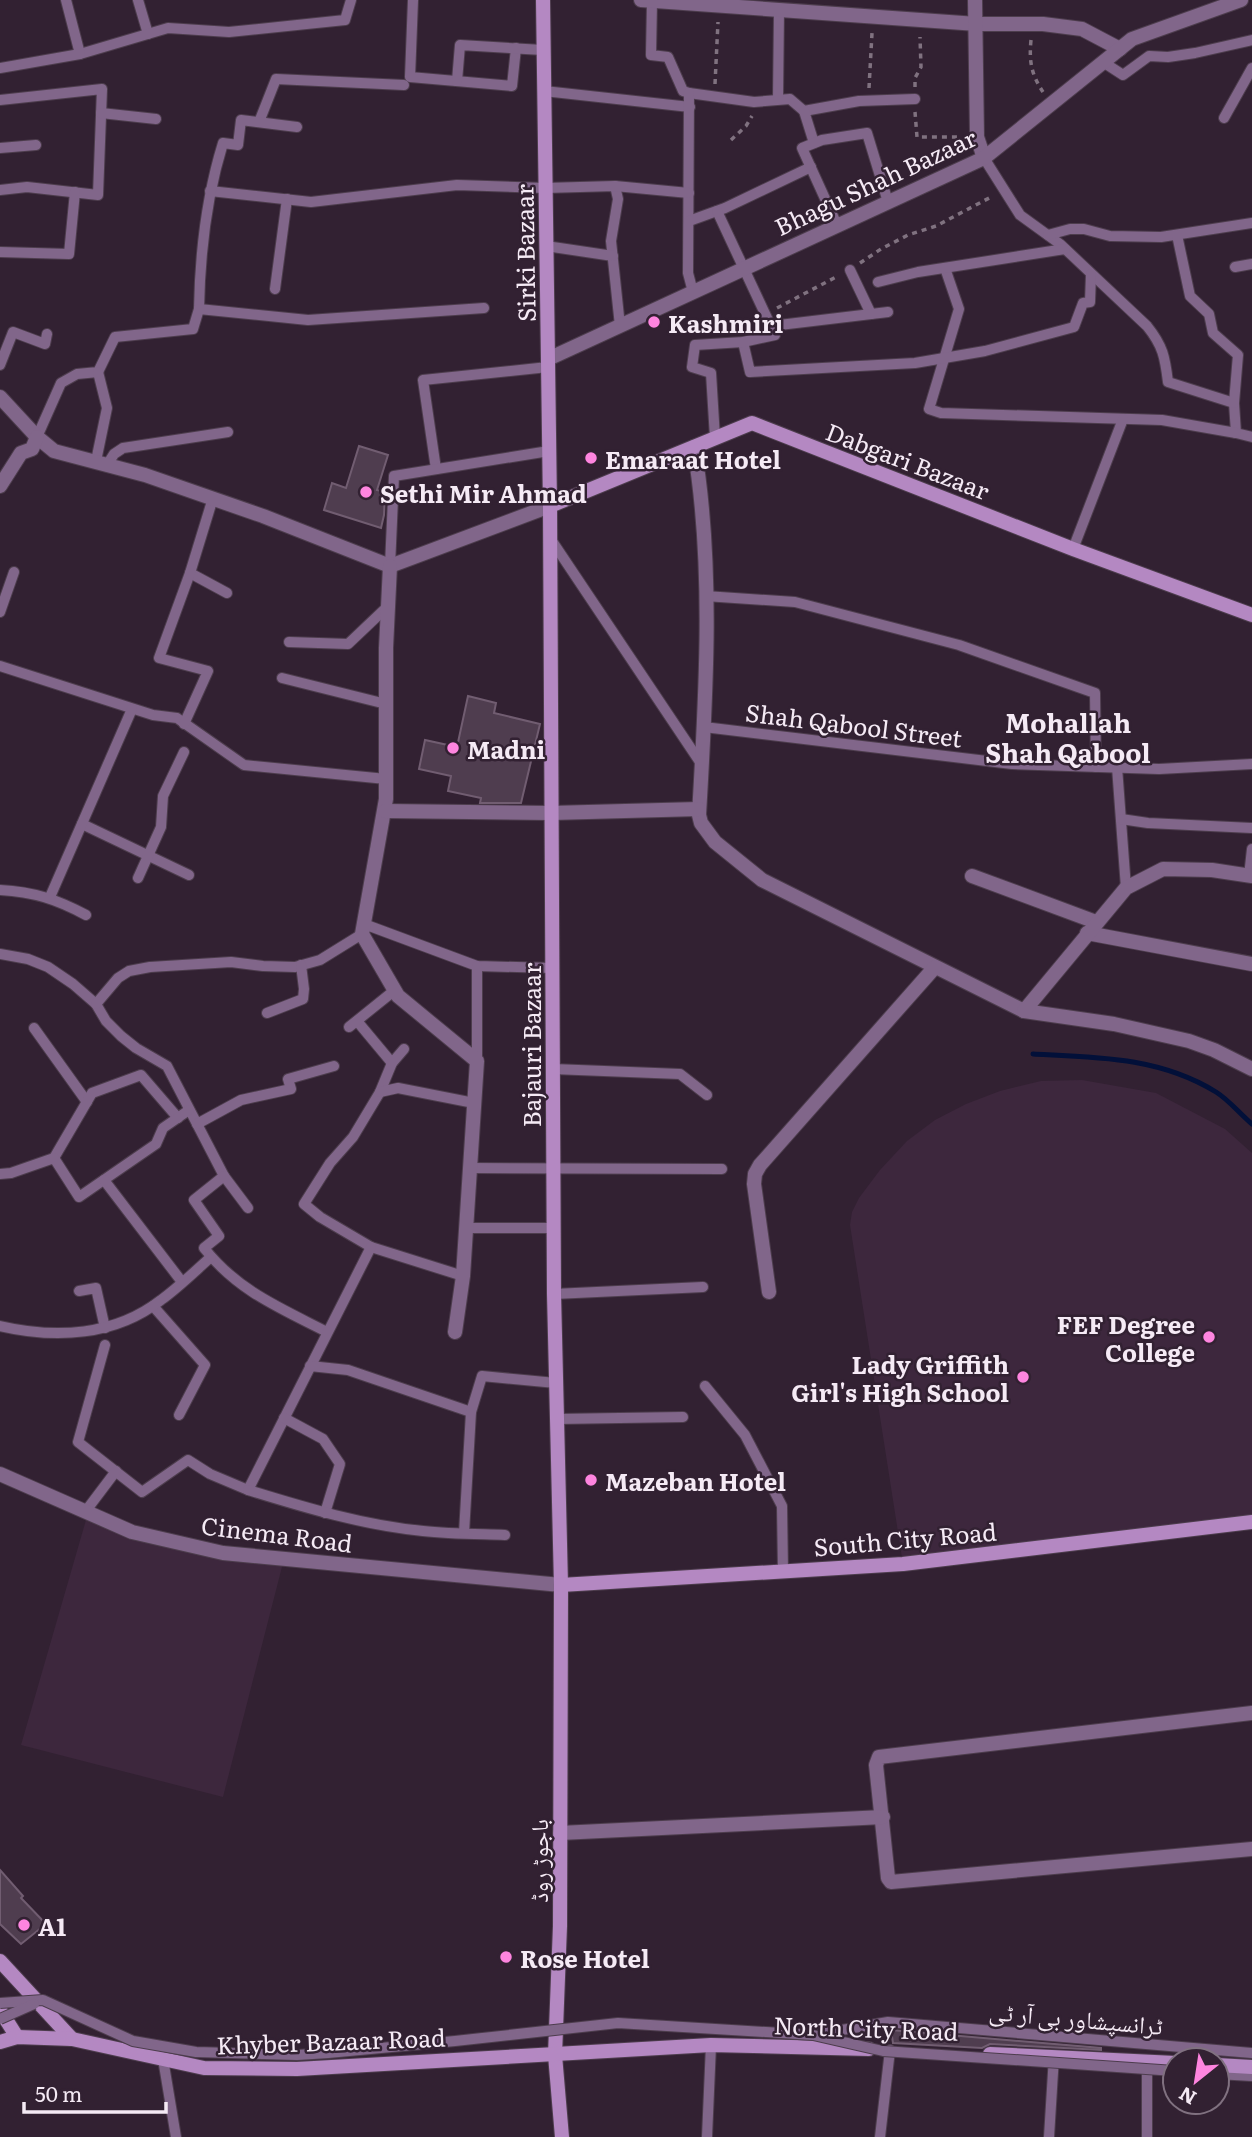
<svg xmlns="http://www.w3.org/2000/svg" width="1252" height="2137" viewBox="0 0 1252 2137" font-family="Literata,'Noto Naskh Arabic',serif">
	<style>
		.built { fill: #3d273d }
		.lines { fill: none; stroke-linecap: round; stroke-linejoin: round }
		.stream { stroke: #021039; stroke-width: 5 }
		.building { fill: #4f3d4f; stroke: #715d71; stroke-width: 2 }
		.lane-casing { stroke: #4d3d4d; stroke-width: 12 }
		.street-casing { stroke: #4d3d4d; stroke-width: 16 }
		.secondary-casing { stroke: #4d3d4d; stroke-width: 16 }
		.path { stroke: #807280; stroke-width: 3.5; stroke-dasharray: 5 5; stroke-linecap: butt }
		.lane { stroke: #81668a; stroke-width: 10 }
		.street { stroke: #81668a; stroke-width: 14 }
		.secondary { stroke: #b488c2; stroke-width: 14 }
		.lane-bridge-casing { stroke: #4d3d4d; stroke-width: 12; stroke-linecap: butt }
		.lane-bridge { stroke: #81668a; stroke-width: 10 }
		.poi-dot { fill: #fe85df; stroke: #322132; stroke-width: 2.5 }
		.labels { text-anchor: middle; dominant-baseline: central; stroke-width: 5; stroke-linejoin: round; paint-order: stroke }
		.street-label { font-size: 24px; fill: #f5eaf5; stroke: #322132 }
		.poi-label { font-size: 24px; font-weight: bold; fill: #f5eaf5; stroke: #322132; text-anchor: start }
		.neighbourhood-label { font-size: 26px; font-weight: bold; fill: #f5eaf5; stroke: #322132 }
	</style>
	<rect width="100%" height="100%" fill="#322132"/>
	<g class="built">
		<polygon points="1082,1080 1156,1093 1225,1129 1252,1153 1252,1522 903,1564 850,1225 852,1212 859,1198 880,1170 907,1141 935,1120 966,1104 1000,1091 1041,1081"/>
		<polygon points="88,1513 132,1532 284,1559 223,1797 21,1745"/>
	</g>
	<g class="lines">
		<path class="stream" d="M1033 1054C1096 1057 1160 1057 1216 1092 1229 1100 1240 1114 1252 1124"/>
	</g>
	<g class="building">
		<polygon points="359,446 388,455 377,490 385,492 384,515 381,528 324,510 332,483 346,488"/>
		<polygon points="468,696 496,703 494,713 540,724 521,803 480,803 481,798 448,791 451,776 419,769 425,740 457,747"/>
		<polygon points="0,1870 23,1896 21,1898 46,1924 21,1944 0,1924"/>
		<polygon points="891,2030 1101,2048 1101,2050 990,2044 982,2048 893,2043"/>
	</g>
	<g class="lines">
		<g class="lane-casing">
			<g id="lane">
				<polyline points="138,0 148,34"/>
				<polyline points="413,0 410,77 512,86 516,48"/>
				<polyline points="652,1 651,55 668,57 683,91 689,93 754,102 790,99 804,111 859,101 915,99"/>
				<polyline points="80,54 168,28 229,32 345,20 351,0"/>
				<polyline points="1103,62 1123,75 1149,56 1168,57 1195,53 1252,40"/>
				<polyline points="0,68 80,54 66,0"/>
				<polyline points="457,81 460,45 543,50"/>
				<polyline points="544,91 690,107"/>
				<polyline points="689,93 688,273 693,292"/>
				<polyline points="778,99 779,10"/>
				<polyline points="0,100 102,89 98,195 27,187 0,190"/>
				<polyline points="804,111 814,143"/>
				<polyline points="101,113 156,119"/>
				<polyline points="1224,118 1252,68"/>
				<polyline points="259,122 276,79 404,85"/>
				<polyline points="0,148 36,145"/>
				<path d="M984 158 1020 215 1060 244 1147 326C1163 346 1165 357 1168 382L1234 403 1236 433 1252 437"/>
				<polyline points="615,186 618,199 611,241 620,326"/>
				<polyline points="210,191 311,202 457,185 545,188 615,186 689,193"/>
				<polyline points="689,221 725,208 811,167"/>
				<polyline points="837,225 802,148 822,140 867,133 888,202"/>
				<polyline points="1048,235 1070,229 1084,229 1110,236 1161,237 1252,223"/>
				<polyline points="1177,235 1190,296 1209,314 1213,333 1238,355 1234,403"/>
				<polyline points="546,246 613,256"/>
				<polyline points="0,252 69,254 75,192"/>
				<polyline points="1235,267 1252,264"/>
				<polyline points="945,268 959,309 929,409 941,413 1162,420 1236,433"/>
				<polyline points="850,270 871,314"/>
				<polyline points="878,282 918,272 1065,249"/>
				<polyline points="275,289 287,199"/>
				<path d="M199 309C200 251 206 198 223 143L238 145 241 120 297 127"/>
				<polyline points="771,326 888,312"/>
				<polyline points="743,342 750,372 915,363 985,351 1074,327 1083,303 1090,302 1091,274"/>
				<polyline points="0,365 13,332 45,344 47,334"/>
				<polyline points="37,437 61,383 77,374 98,372 115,337 193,329 199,309 308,320 484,308"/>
				<polyline points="715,438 711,373 692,367 695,345 743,342 775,335 717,211"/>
				<polyline points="96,461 107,408 98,372"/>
				<polyline points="107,465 114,454 123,448 228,432"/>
				<polyline points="436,469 423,380 548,367"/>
				<polyline points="550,538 702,765"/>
				<polyline points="1073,549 1123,419"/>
				<polyline points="390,566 394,476 549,451"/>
				<polyline points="190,573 227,593"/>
				<polyline points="705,596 795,602 959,645 1095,693 1096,767"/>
				<polyline points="0,612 14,572"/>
				<polyline points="289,642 348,644 388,606"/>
				<polyline points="0,666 153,715 177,718 244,765 386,779"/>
				<polyline points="282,678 386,704"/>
				<polyline points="184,724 208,671 159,658 190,573 213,498"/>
				<polyline points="704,727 1012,764 1159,769 1252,764"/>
				<polyline points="1117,767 1126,888"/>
				<polyline points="1121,819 1148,823 1252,828"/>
				<polyline points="82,824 189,875"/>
				<polyline points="1249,876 1252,849"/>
				<polyline points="138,878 161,827 163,796 184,752"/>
				<path d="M0 890C34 892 56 899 86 915"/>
				<polyline points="50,897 132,709"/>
				<polyline points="364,924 477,966 552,968"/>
				<path d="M0 954 28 959 48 967 73 984 96 1004 106 1021 121 1036 136 1048 167 1066 224 1176 194 1200 219 1236 204 1248C238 1291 280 1308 327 1332"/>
				<polyline points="96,1004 118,978 129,971 150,967 231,962 263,966 295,967 320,960 362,934"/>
				<polyline points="267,1013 303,999 304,989 301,965"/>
				<polyline points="357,1021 392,1063"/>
				<polyline points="349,1027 395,990"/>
				<polyline points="34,1028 87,1102"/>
				<polyline points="404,1049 392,1063 380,1092 353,1137 330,1163 304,1204 320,1217 371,1247 463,1276"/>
				<polyline points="477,1061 477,966"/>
				<polyline points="553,1069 680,1074 707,1095"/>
				<polyline points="380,1092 398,1088 474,1103"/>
				<polyline points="197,1124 241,1100 291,1089 288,1079 334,1066"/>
				<polyline points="54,1158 92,1093 141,1075 178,1118"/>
				<polyline points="470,1168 722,1169"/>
				<polyline points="0,1174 11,1173 54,1158 79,1197 156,1144 163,1128 189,1110"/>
				<polyline points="224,1176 248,1208"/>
				<polyline points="104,1180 182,1282"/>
				<polyline points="466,1228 554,1228"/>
				<polyline points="79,1291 96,1288 105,1328"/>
				<polyline points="554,1294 703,1287"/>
				<polyline points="153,1306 205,1365 179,1415"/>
				<path d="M0 1326C56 1339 115 1336 161 1300 179 1287 195 1271 211 1257"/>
				<polyline points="105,1345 78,1442 142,1492 188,1460 210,1474 248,1490 371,1247"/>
				<polyline points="310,1366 348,1370 471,1412"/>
				<polyline points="705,1386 745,1435 782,1506 783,1572"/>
				<polyline points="284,1418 323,1439 340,1464 325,1513"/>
				<polyline points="556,1419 683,1417"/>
				<path d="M248 1490C306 1508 363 1525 423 1531 450 1534 478 1534 505 1535"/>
				<polyline points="85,1512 116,1471"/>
				<polyline points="464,1533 471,1412 482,1376 556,1383"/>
				<polyline points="813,2035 888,2022 1252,2053"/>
				<polyline points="163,2059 176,2137"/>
				<polyline points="1147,2063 1147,2137"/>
				<polyline points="1217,2074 1252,2076"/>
				<polyline points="707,2137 711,2045"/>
				<polyline points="880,2137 890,2050"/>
				<polyline points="1049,2137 1054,2056"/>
			</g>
		</g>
		<g class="street-casing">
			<g id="street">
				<polyline points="641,0 977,24 1043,24 1082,29 1120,49"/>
				<polyline points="975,0 977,137 984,158"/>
				<polyline points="548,359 984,158 1132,39 1241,0"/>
				<polyline points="0,397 37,437 54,451 145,475 263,516 390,566 550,506"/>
				<path d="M694 447C714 565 706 695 699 815L701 823 715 842 762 880 1024 1011 1114 1024 1189 1041 1214 1050 1252 1069"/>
				<polyline points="0,486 21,453 32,449 37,437"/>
				<polyline points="390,566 386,648 386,799 362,934 398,996 477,1061 463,1276 455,1332"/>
				<polyline points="385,811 551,813 699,809"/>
				<polyline points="972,876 1096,922"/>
				<polyline points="1087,933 1252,964"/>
				<polyline points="1024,1011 1126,888 1163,869 1212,870 1252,876"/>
				<polyline points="769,1292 754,1184 755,1174 760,1165 935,967"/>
				<polyline points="0,1474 132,1532 223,1553 561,1585"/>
				<polyline points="1252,1713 879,1757 876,1765 888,1878 891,1882 1252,1849"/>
				<polyline points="560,1833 883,1817"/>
			</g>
		</g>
		<g class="secondary-casing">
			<g id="secondary">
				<polyline points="543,0 550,506 554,1294 561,1585 560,1926 555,2055 562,2137"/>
				<polyline points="550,506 752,423 1073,549 1252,615"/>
				<polyline points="561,1585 903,1564 1252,1522"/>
				<polyline points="0,1961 72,2039"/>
				<polyline points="0,2010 17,2037"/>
				<polyline points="0,2042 17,2037 72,2039 204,2068 297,2069 711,2045 869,2049"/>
				<polyline points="990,2054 1175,2063"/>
				<polyline points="1217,2065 1252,2067"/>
			</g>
		</g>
		<g class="path">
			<path d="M1031 40C1029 61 1031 74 1043 92"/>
			<polyline points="715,84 718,22"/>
			<polyline points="915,87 915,78 921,67 920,37"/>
			<polyline points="869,88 872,33"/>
			<polyline points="915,112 917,137 961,137"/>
			<polyline points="731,140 746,126 752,116"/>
			<polyline points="860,263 881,249 908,235 936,226 993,196"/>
			<polyline points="777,308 838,276"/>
		</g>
		<use href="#lane" class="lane"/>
		<use href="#street" class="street"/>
		<use href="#secondary" class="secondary"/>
		<g class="lane-bridge-casing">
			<g id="lane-bridge">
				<polyline points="0,2003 43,2000 133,2041 196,2052 297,2055 328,2053 455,2041 618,2023 813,2035 883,2051 1175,2071"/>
				<polyline points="0,2019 34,2004"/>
			</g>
		</g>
		<use href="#lane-bridge" class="lane-bridge"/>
	</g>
	<g class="poi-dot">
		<circle cx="654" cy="322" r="7"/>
		<circle cx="591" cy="458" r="7"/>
		<circle cx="366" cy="492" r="7"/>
		<circle cx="453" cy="748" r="7"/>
		<circle cx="1209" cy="1337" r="7"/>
		<circle cx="1023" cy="1377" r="7"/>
		<circle cx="591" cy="1480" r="7"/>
		<circle cx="24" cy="1925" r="7"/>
		<circle cx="506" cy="1957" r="7"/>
	</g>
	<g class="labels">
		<g class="street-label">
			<text transform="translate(875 181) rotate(-25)">Bhagu Shah Bazaar</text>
			<text transform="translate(524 253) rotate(-91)">Sirki Bazaar</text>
			<text transform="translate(908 460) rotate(21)">Dabgari Bazaar</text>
			<text transform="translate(854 724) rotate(7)">Shah Qabool Street</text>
			<text transform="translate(530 1045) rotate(-90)">Bajauri Bazaar</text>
			<text transform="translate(277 1533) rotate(7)">Cinema Road</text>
			<text transform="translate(905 1538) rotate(-5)">South City Road</text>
			<text transform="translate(537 1861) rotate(-90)">باجوڑ روڈ</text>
			<text transform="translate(1076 2017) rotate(5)">ٹرانسپشاور بی آر ٹی</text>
			<text transform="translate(866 2027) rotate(2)">North City Road</text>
			<text transform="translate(331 2040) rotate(-2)">Khyber Bazaar Road</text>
		</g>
		<g class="poi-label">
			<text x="668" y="322">Kashmiri</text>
			<text x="605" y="458">Emaraat Hotel</text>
			<text x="380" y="492">Sethi Mir Ahmad</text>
			<text x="467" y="748">Madni</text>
			<text x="1195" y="1323" text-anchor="end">FEF Degree<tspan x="1195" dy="28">College</tspan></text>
			<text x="1009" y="1363" text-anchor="end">Lady Griffith<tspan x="1009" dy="28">Girl's High School</tspan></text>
			<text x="605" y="1480">Mazeban Hotel</text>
			<text x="38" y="1925">A1</text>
			<text x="520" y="1957">Rose Hotel</text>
		</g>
		<g class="neighbourhood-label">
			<text x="1068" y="721">Mohallah<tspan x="1068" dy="30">Shah Qabool</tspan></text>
		</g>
	</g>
	<g transform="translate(1196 2081) rotate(210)"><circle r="33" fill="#322132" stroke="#807180" stroke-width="2"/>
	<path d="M0-5L12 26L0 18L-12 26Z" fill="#fe85df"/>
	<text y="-10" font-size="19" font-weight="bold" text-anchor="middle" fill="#f5eaf5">N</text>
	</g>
	<path d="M24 2102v10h142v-10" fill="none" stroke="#f5eaf5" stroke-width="3.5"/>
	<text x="35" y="2102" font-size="21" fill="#f5eaf5" stroke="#322132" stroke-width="5" paint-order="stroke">50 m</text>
</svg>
